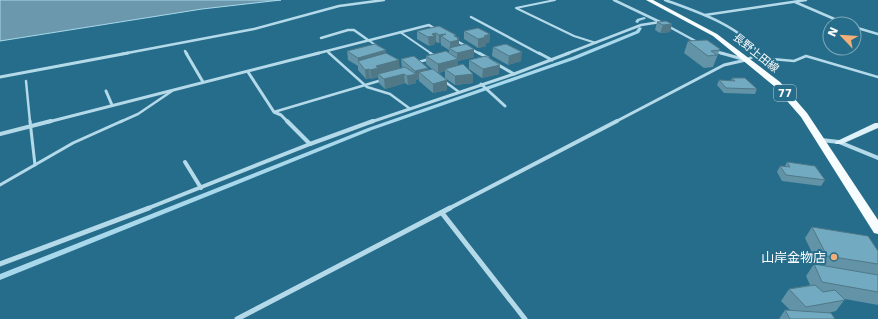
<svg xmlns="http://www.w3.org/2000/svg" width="878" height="319" viewBox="0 0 878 319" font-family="'DejaVu Sans','Noto Sans JP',sans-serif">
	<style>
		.water { fill: #6b98ac; stroke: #a8d8eb }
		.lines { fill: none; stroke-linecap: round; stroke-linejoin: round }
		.stream { fill: #a8d8eb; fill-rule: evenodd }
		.lane-far2 { stroke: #b4daea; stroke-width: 2 }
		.lane-far1 { stroke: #b4daea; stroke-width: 2.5 }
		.lane { stroke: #b4daea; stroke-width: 3 }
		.street-far3 { stroke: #b4daea; stroke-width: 2.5 }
		.street-far2 { stroke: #b4daea; stroke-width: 3 }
		.street-far1 { stroke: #b4daea; stroke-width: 4 }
		.street { stroke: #b4daea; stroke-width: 5 }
		.secondary { fill: #def0f8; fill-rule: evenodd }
		.primary { fill: #f7fcfe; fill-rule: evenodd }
		.wall { fill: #6293a6 }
		.shaded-wall { fill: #507887 }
		.building { fill: #72abc1; stroke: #507887 }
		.poi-dot { fill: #f3af78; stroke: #266d8b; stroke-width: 1.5 }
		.labels { text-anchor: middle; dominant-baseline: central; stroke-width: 4; stroke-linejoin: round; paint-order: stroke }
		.shield { fill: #266d8b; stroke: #bed3dc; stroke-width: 1 }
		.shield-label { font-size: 10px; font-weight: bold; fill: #fff }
		.street-label { font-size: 11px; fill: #fff; stroke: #266d8b }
		.near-poi-label { font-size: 13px; fill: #fff; stroke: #266d8b; text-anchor: end }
	</style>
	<rect width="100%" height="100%" fill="#266d8b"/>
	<polygon class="water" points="0,0 281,0 202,9 0,41"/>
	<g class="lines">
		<g class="stream">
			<polygon points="644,17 646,18 645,19 639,21 638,23 635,22 637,19"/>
			<polygon points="639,27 642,28 639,33 576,59 372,130 0,280 0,274 368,128 572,57 636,31"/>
		</g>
		<g class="lane-far2">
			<polyline points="555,0 516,8 574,36 596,43"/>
			<polyline points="400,32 432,54"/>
			<polyline points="368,40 377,46"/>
			<polyline points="327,51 330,54"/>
		</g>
		<g class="lane-far1">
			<polyline points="329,53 367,87 390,94 409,108"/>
			<polyline points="430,53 435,56"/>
			<polyline points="759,54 772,59 794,61 806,56 878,77"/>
			<polyline points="418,62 430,59"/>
			<polyline points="26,81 30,122"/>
			<polyline points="444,81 459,92"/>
			<polyline points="274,112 382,80"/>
			<polyline points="120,122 138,114 172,91"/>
		</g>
		<g class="lane">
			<polyline points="30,121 35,165"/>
			<polyline points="0,185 73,143 122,121"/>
		</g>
		<g class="street-far3">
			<polyline points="614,0 660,22"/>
			<path d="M665 0C695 11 742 26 759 54"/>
			<polyline points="795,2 846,24"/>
			<polyline points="705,15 806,0"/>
			<polyline points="471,17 540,54"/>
			<polyline points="666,25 699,43"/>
			<polyline points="854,27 878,34"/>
			<polyline points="321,38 348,30 354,30 368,40"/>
			<polyline points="455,40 480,54"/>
			<polyline points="185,51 187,54"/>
			<polyline points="714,51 724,54"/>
			<polyline points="122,54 254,29 339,6 384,0"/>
			<polyline points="315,54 429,25 437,30"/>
			<polyline points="566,54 641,25 660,22"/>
		</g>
		<g class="street-far2">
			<polyline points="186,53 203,82"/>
			<polyline points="479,53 488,58"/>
			<polyline points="539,53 552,60"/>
			<polyline points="721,53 746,60"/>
			<polyline points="495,63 514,74"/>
			<polyline points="248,72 274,112 281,115 288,122"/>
			<polyline points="0,77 128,53"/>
			<polyline points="481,84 505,106"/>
			<polyline points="106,91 112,105"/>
			<polyline points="48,122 319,53"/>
			<polyline points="371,122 514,74 569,53"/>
			<polyline points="615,122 724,65 746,60 759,54 758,53"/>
		</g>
		<g class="street-far1">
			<polyline points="287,121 310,144"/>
			<polyline points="0,134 51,121"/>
			<polyline points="821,140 839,142 878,158"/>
			<polyline points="185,162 201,188"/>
			<polyline points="146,209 310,144 373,121"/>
			<polyline points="448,209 617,121"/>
		</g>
		<g class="street">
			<polyline points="442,213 525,319"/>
			<polyline points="0,264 149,208"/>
			<polyline points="237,319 450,208"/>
		</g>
		<polygon class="secondary" points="875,123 878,123 878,128 842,144 836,144 835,142"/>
		<polygon class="primary" points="646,0 653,0 717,34 780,82 807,113 878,220 878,234 874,233 801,117 774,86 713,36"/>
	</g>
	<g class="wall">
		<polygon points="657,22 672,24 670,32 660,33 655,30"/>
		<polygon points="417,31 456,35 456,37 459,40 459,45 474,57 458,61 458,65 473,74 473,83 455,85 445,78 445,71 439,73 447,90 433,93 419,81 419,79 416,80 416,83 408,85 405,83 385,89 379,83 378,77 371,79 370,78 366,79 358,70 358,66 348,60 347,51 386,53 399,68 402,68 401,59 428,68 428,70 432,69 426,64 426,56 449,52 449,50 441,45 441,43 439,43 436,42 435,42 435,44 429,46 417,39"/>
		<polygon points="464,31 490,34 489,43 486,43 486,46 478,48 464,39"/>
		<polygon points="688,41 720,49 713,67 704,68 684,53"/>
		<polygon points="493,47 521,61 508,65 492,56"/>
		<polygon points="469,60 499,74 482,78 469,69"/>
		<polygon points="732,78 757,89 755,94 724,93 717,85 719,80 731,81"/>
		<polygon points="787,162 825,180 821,186 782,181 777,172 780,166 785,166"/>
		<polygon points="812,227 878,251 878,305 845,299 836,311 828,313 835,319 779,319 785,310 790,310 781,301 789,289 810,285 806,276 814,264 818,265 805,238"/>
	</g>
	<g class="shaded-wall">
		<polygon points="672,24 670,32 660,33 663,25"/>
		<polygon points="436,33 436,42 435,42 435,44 429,46 428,37 432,34"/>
		<polygon points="446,34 441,36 441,43 439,43 439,35"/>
		<polygon points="490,34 489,43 486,43 486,46 478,48 478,39 484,36"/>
		<polygon points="456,35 456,41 457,39 459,38 459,48 450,49 450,42 454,36"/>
		<polygon points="474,49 474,57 458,61 458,68 445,69 445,71 438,73 438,64 457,59 457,53"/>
		<polygon points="386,50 386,58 358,62 358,58"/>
		<polygon points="522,52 521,61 508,65 509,56"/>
		<polygon points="399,60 400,69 378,75 378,77 371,79 370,70 376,66"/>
		<polygon points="500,65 499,74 482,78 483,69"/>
		<polygon points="428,68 428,77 419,72 419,79 416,80 416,83 408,85 407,76 415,74 415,71"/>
		<polygon points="369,69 370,78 366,79 365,70"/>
		<polygon points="404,74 405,83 385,89 384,79"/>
		<polygon points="473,74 473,83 455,85 455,76"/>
		<polygon points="447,80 447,90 433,93 433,84"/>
	</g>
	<g class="building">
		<polygon points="666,21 672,24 663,25 657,22"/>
		<polygon points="439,26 456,35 454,36 459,38 457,39 459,40 450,42 441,36 446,34 439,35 436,33 432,34 435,36 428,37 417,31"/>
		<polygon points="478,28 490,34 484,36 487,37 478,39 464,31"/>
		<polygon points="707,40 720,49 719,50 711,51 717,55 708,56 688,41"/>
		<polygon points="375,44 386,50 358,58 347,51"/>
		<polygon points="466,44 474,49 457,53 449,48"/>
		<polygon points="506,44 522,52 509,56 493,47"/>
		<polygon points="446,51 458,59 438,64 426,56"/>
		<polygon points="386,53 399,60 376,66 378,68 370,70 369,69 365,70 358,61"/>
		<polygon points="414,56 428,68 415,71 401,59"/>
		<polygon points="486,56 500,65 483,69 469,60"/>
		<polygon points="463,64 473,74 455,76 445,69"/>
		<polygon points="405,67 416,74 407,76 404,74 384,79 378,74"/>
		<polygon points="433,69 447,80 433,84 419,72"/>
		<polygon points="732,78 745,78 757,89 726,88 719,80 735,81"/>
		<polygon points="787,162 815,166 825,180 786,175 780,166 790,167"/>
		<polygon points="812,227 868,236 878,251 878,264 827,256"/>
		<polygon points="814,264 878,275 878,292 822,282"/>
		<polygon points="815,285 823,292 835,290 845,300 806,307 789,289"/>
		<polygon points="785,310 831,313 835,319 790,319"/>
	</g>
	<circle class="poi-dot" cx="834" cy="257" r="4"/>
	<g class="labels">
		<rect class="shield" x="774" y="85" width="22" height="16" rx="3"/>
		<g class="shield-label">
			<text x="785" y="93">77</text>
		</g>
		<g class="street-label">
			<text transform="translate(756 53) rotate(39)">長野上田線</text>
		</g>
		<g class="near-poi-label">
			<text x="826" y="257">山岸金物店</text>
		</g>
	</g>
	<g transform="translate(842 36) rotate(295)"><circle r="19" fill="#266d8b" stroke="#7da7b9"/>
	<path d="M0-3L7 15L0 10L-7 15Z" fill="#f3af78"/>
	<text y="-6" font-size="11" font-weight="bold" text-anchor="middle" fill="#ffffff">N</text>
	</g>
</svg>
